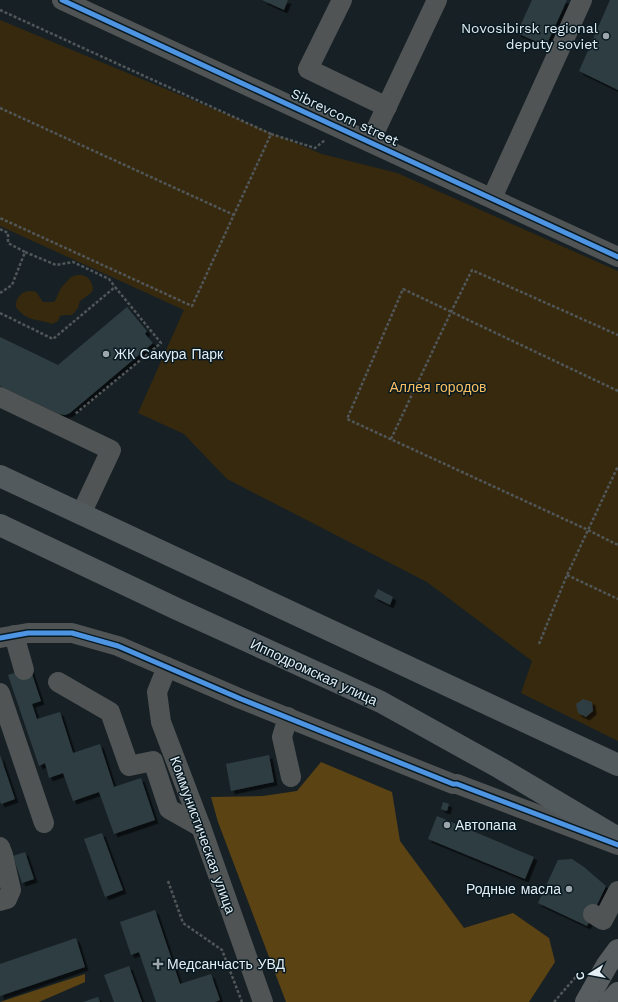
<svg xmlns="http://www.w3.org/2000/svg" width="618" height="1002" viewBox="0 0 618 1002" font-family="'Work Sans',sans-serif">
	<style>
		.green { fill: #37290e }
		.forest { fill: #5c4313 }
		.building { fill: #2f3d42; filter: url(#shadow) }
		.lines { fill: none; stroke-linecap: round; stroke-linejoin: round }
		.path { stroke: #515658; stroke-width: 2.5; stroke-dasharray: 3 2; stroke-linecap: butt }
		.minor { stroke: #505455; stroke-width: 20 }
		.major { stroke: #585d60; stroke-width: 22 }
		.highway { stroke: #535a5d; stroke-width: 22 }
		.cycleway-casing { stroke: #081921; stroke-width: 8 }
		.cycleway { stroke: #4d94e3; stroke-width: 5 }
		.poi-dot { fill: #9ca6ac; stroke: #081921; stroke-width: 1.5 }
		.labels { text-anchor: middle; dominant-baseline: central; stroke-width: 3; stroke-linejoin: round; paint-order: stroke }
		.poi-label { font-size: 14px; fill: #e3eef4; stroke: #081921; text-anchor: start }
		.street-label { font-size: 14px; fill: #e3eef4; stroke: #081921 }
		.park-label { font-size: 14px; fill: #f9bf60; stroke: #081921 }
	</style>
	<defs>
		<filter id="shadow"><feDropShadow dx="3.5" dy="3.5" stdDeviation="0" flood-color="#0009"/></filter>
	</defs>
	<rect width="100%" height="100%" fill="#172125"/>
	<g class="green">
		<polygon points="0,20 322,154 397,173 618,271 618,741 521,693 532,661 427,582 227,479 184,434 138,413 184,310 0,226"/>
		<path d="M77 275C87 274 92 280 93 289L91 293 80 301 78 308 72 315H64L60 316 58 321 52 324C37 318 28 323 16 307 15 296 25 288 36 292L43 302H53L55 301 61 288 71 277Z"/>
	</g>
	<g class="forest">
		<polygon points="321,762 392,792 400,841 464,928 513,913 549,938 555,962 529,1002 286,1002 218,822 211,797 263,796 297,791"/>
		<polygon points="85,974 85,982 39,1002 0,1002"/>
	</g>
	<g class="building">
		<polygon points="262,0 288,0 284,10"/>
		<polygon points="532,0 567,0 546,46 517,33"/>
		<polygon points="610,0 618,0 618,90 579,71"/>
		<polygon points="127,307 147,331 145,334 153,343 70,413 65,415 59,414 0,386 0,337 58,365"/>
		<polygon points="378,589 393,597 390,605 374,597"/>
		<polygon points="30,668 41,701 32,704 37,719 60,712 73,753 100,744 114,787 141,778 155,820 114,834 99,792 73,801 63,773 49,778 45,763 39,766 8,675"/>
		<polygon points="583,699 592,702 593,711 586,717 578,713 576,704"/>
		<polygon points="0,755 15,799 1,804 0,801"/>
		<polygon points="269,755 274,782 231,791 226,764"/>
		<polygon points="443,802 449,804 447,811 441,809"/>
		<polygon points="437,816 534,857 525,879 428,839"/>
		<polygon points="102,833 123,890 105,897 84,839"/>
		<polygon points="25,852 34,879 22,883 13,856"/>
		<polygon points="572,859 584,867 606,886 587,926 538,903 558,860"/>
		<polygon points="155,910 180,984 211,974 220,1000 215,1002 156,1002 139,952 131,955 120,922"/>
		<polygon points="76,938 85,967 0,996 0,964"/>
		<polygon points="129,966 142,1002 114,1002 104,975"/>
		<polygon points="98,997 100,1002 83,1002"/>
	</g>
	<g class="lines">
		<g class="path">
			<polyline points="0,10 271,134 192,306 0,218"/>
			<polyline points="0,108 234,215"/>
			<polyline points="271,134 315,148 325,140"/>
			<polyline points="0,229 8,233 8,243 25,252"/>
			<polyline points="0,293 12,285 25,252 56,265 73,262 109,279 115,287"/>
			<polyline points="0,313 53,339 115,287 161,343 75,414"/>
			<polyline points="618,391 403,289 347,419 588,530 618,545"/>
			<polyline points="391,439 451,312 472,270 618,335"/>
			<polyline points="567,575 618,599"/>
			<polyline points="539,644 567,575 618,466"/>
			<polyline points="168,881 183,923 222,950 242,1002"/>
			<polyline points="554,1002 580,972"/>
		</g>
		<g class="minor">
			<polyline points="62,0 618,257"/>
			<polyline points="342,0 308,69 387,107"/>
			<polyline points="370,142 437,0"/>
			<polyline points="492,198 582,0"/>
			<polyline points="0,397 111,450 81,514"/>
			<polyline points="14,635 24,670"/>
			<polyline points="0,638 28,633 72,633 118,646 241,699 453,784 457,784 618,845"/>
			<polyline points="167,667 157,692 161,722 201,827 263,1002"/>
			<polyline points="58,682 110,712 129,766 153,761 169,809 201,827"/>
			<polyline points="0,693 44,823"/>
			<polyline points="288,717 282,737 291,777"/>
			<polyline points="0,847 3,855 11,890 7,899 0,901"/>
			<polyline points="593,914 603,920 618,891"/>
		</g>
		<g class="major">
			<polyline points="586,1002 607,965 618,950"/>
			<polyline points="610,1002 618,993"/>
		</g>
		<g class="highway">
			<polyline points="0,476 618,765"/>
			<polyline points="0,525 177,609 381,702 500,768 618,838"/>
		</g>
		<g class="cycleway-casing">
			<g id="cycleway">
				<polyline points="62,0 618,257"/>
				<polyline points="0,638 28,633 72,633 118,646 241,699 453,784 457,784 618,845"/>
			</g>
		</g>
		<use href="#cycleway" class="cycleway"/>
	</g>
	<g class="poi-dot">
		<circle cx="606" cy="36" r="4"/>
		<circle cx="106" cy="354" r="4"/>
		<circle cx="447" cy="825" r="4"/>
		<circle cx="569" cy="889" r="4"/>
		<path d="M156 958h4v4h4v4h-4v4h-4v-4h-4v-4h4z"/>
	</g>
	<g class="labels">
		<g class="poi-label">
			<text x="598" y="28" text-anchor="end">Novosibirsk regional<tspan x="598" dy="16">deputy soviet</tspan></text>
			<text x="114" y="354">ЖК Сакура Парк</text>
			<text x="455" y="825">Автопапа</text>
			<text x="561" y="889" text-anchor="end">Родные масла</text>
			<text x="167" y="964">Медсанчасть УВД</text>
		</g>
		<g class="street-label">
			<text transform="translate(345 117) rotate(25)">Sibrevcom street</text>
			<text transform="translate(314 672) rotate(25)">Ипподромская улица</text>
			<text transform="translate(203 835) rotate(70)">Коммунистическая улица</text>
		</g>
		<g class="park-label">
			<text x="438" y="387">Аллея городов</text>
		</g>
	</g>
	<g transform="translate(590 974) rotate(259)" stroke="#081921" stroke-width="3" paint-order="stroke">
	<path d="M0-3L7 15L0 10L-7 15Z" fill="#e3eef4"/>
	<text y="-6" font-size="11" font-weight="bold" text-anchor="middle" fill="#e3eef4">С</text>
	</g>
</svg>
